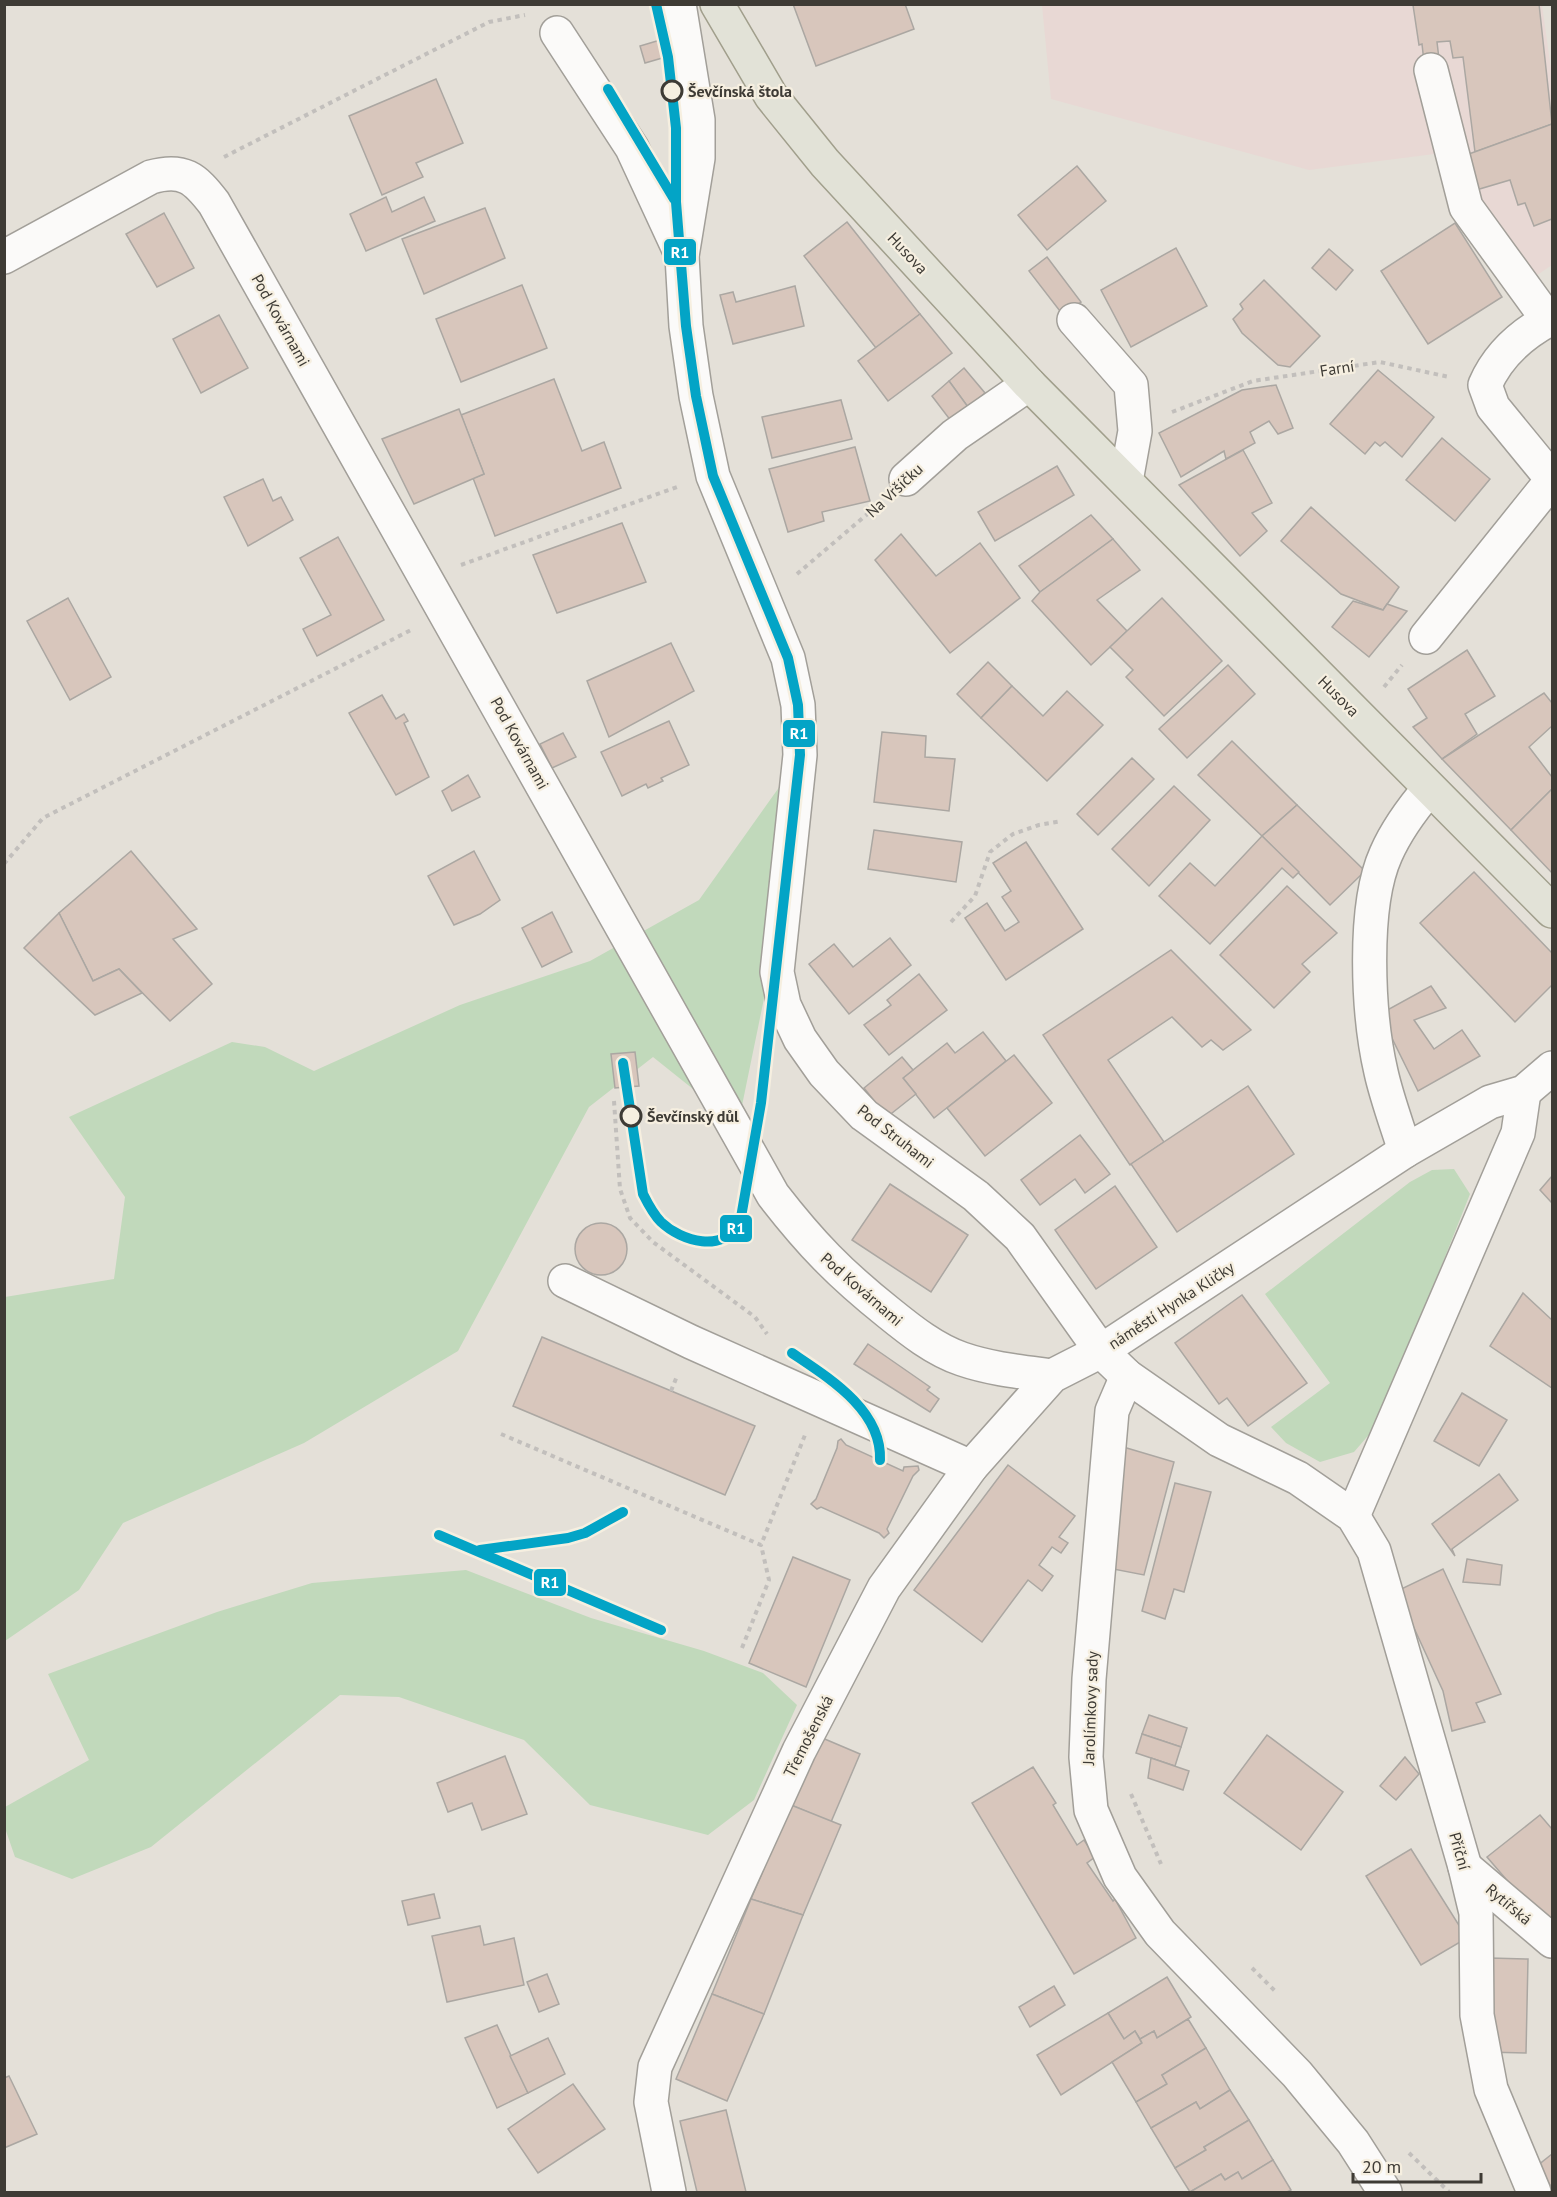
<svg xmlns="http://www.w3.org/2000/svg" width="1557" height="2197" viewBox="0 0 1557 2197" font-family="'PT Sans',sans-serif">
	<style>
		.education { fill: #e8d8d4 }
		.green { fill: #c1d9bb }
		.building { fill: #d8c6bc; stroke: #aba7a2; stroke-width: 1.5 }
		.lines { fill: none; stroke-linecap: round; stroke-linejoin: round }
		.minor-casing { stroke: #a29f99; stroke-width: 36 }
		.major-casing { stroke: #a19f8c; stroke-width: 36 }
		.path { stroke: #c2bfbc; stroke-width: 4; stroke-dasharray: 4.5 4.5; stroke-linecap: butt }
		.minor { stroke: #fbfaf9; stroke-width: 33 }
		.major { stroke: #e2e2d7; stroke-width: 33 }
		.rail-1-casing { stroke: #f6efe0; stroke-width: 15 }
		.rail-1 { stroke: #03a4c6; stroke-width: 10 }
		.stop-dot { fill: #f6efe0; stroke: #3e3b35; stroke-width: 3 }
		.labels { text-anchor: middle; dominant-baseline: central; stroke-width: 4.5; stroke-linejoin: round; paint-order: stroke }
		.stop-label { font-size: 16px; font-weight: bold; fill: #3e3b35; stroke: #f6efe0; text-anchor: start }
		.street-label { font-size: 16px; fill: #3e3b35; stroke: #f6efe0 }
		.line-badge { stroke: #f6efe0; stroke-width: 2 }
		.badge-label { font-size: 16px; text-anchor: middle; font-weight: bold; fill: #fff }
	</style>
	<rect width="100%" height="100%" fill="#e4e0d8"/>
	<polygon class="education" points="1042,5 1542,5 1552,76 1552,265 1511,293 1450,152 1309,170 1051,99"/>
	<g class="green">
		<polygon points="785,779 768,979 738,1125 653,1057 589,1107 458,1351 304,1443 123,1523 79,1590 5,1641 5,1297 114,1279 125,1197 69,1117 232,1042 265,1047 314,1071 460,1005 590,961 699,900"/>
		<polygon points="1454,1169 1470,1194 1379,1423 1354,1452 1320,1462 1286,1443 1271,1427 1330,1383 1265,1294 1410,1182 1432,1170"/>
		<polygon points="466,1570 591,1618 704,1651 763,1673 797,1705 754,1800 708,1835 590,1805 524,1740 399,1697 340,1695 151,1847 72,1879 15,1857 5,1828 5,1807 89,1760 48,1674 217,1612 312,1583"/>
	</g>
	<g class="building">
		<polygon points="793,4 905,4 914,29 816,66"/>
		<polygon points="1539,4 1552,124 1475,152 1463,57 1453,58 1450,41 1437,42 1439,59 1424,62 1422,44 1419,45 1413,5"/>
		<polygon points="677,35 683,52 645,63 640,46"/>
		<polygon points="436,79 463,143 416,163 423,177 382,195 349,116"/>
		<polygon points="1552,124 1552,219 1534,226 1525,203 1518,205 1510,180 1466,193 1455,159"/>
		<polygon points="1077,166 1106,201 1047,250 1018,215"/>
		<polygon points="386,197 392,212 424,197 435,221 366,251 350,214"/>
		<polygon points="485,208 505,258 424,294 402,239"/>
		<polygon points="164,213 194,268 157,287 126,234"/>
		<polygon points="847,222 920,314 876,348 804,256"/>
		<polygon points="1455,223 1502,297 1428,344 1381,271"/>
		<polygon points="1176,248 1207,306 1131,347 1101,290"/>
		<polygon points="1329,249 1353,270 1336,290 1312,268"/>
		<polygon points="1047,257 1081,302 1063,315 1029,271"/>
		<polygon points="1264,280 1320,336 1290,367 1278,365 1242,333 1233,319 1243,309 1240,304"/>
		<polygon points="522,285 547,348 461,382 436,319"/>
		<polygon points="795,286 804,326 733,344 720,295 733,292 736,302"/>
		<polygon points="920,314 952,353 888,401 858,361"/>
		<polygon points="219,315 248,368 201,393 173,339"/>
		<polygon points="964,368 985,393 968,407 949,381"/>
		<polygon points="1378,370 1434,417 1402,457 1385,442 1380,446 1375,442 1365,454 1330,424"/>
		<polygon points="554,379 582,451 604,442 621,488 495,536 473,478 484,474 461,415"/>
		<polygon points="949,381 968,407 951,421 932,396"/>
		<polygon points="1276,385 1293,428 1278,434 1269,421 1250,432 1255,443 1226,459 1224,451 1181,477 1159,433 1242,390"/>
		<polygon points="841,400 852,439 772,458 762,417"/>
		<polygon points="459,409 484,474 414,504 382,439"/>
		<polygon points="1442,438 1490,479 1455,521 1406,480"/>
		<polygon points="855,447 870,501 822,512 824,521 788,532 769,469"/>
		<polygon points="1243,450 1272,503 1252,513 1267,531 1240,556 1179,485"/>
		<polygon points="1057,466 1074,495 995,541 978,512"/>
		<polygon points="263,479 273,501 281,497 293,520 248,546 224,497"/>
		<polygon points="1311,507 1399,587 1383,610 1341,594 1281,541"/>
		<polygon points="1091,515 1113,539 1040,592 1019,566"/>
		<polygon points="622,523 646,582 557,613 533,555"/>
		<polygon points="901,534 936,576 980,543 1020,598 950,653 875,560"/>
		<polygon points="338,537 384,620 317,656 303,629 331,615 300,558"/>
		<polygon points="1113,539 1140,570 1097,600 1127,631 1091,665 1032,601 1040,592"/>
		<polygon points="68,598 111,677 70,700 27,621"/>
		<polygon points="1162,598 1222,661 1164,716 1126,677 1133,670 1110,647"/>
		<polygon points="1353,601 1383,610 1387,604 1407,611 1369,657 1332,627"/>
		<polygon points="671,643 694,691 609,737 587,681"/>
		<polygon points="1467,650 1495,696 1465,714 1477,734 1442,759 1413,727 1427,718 1408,689"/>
		<polygon points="988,662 1012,686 981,718 957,694"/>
		<polygon points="1228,665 1255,694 1187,758 1159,729"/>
		<polygon points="1012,686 1043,716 1067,691 1103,725 1047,781 981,718"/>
		<polygon points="1544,693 1552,703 1552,726 1529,747 1552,777 1552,789 1511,830 1442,759"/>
		<polygon points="382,695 396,719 404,714 408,721 404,723 429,777 396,795 349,713"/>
		<polygon points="669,721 689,765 661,778 663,781 648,788 646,784 622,796 601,752"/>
		<polygon points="882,732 926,736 925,757 955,759 949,811 874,802"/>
		<polygon points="563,733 576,757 552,768 540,744"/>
		<polygon points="1232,741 1297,805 1262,836 1198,775"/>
		<polygon points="1132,758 1154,779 1098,835 1077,814"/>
		<polygon points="468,775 480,797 452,811 442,791"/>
		<polygon points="1174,786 1210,820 1149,886 1112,849"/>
		<polygon points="1552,789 1552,873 1511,830"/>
		<polygon points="1297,805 1365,871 1330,905 1262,836"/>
		<polygon points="874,830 962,842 956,882 868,869"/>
		<polygon points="1262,836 1299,872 1293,878 1282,868 1210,944 1159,896 1190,863 1215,886"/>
		<polygon points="1026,842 1083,929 1006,980 965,918 987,903 1005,931 1019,922 1002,897 1011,891 993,863"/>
		<polygon points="131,851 197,929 173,939 212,984 170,1021 119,969 93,981 59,913"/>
		<polygon points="474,851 500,900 480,914 454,925 428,876"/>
		<polygon points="1474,872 1552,953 1552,985 1515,1022 1420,923"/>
		<polygon points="1287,886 1337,933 1302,964 1310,972 1274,1008 1220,955"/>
		<polygon points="552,912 572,952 542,967 522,928"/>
		<polygon points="59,913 93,981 119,969 142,993 95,1015 24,948"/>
		<polygon points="890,938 911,965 849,1014 809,964 834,944 853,967"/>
		<polygon points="1171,950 1251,1030 1223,1050 1211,1040 1202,1047 1172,1017 1108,1060 1164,1142 1130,1165 1043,1035"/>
		<polygon points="919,974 947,1010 889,1055 864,1025 891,1005 887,1000"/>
		<polygon points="1431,986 1446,1008 1414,1020 1434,1049 1462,1030 1480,1056 1418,1091 1380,1014"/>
		<polygon points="983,1032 1006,1061 934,1118 903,1078 947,1043 955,1053"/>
		<polygon points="635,1052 639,1086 615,1088 611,1054"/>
		<polygon points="1014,1055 1052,1103 985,1156 947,1108"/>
		<polygon points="902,1057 913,1070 903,1078 916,1094 887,1117 864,1088"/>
		<polygon points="1248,1086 1294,1154 1177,1232 1131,1164"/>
		<polygon points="1080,1135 1110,1174 1085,1193 1075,1179 1040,1205 1021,1180"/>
		<polygon points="1552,1176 1552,1203 1540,1190"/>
		<polygon points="890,1184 968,1235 931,1292 852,1240"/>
		<polygon points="1115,1186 1157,1247 1096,1289 1055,1230"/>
		<circle cx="601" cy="1249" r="26"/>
		<polygon points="1523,1293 1552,1320 1552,1388 1490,1346"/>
		<polygon points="1242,1295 1307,1383 1248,1426 1227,1398 1219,1404 1175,1343"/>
		<polygon points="542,1337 755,1426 725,1495 513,1406"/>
		<polygon points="868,1344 930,1387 927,1390 939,1399 930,1412 854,1364"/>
		<polygon points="1462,1393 1507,1420 1479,1466 1434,1441"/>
		<polygon points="841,1439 846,1445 903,1471 904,1467 918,1466 919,1470 913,1476 887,1529 889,1533 884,1538 879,1533 821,1507 817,1509 811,1504 816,1499 837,1448 838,1441"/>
		<polygon points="1120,1446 1174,1462 1144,1575 1113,1569"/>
		<polygon points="1008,1465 1075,1516 1059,1537 1068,1543 1061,1553 1052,1547 1039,1565 1053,1576 1042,1591 1028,1580 982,1642 914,1590"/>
		<polygon points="1499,1474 1518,1500 1452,1549 1455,1556 1432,1524"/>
		<polygon points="1175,1483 1211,1492 1184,1592 1174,1589 1165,1619 1142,1611"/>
		<polygon points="793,1557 850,1580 806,1687 749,1663"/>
		<polygon points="1467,1559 1502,1565 1500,1585 1463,1582"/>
		<polygon points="1443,1569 1501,1694 1476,1703 1485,1722 1452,1731 1443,1691 1397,1591"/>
		<polygon points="1149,1715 1187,1728 1181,1747 1142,1734"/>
		<polygon points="1142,1734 1181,1747 1175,1766 1136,1753"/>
		<polygon points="1267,1735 1343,1792 1301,1850 1224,1793"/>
		<polygon points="820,1737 860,1754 831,1822 791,1805"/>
		<polygon points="505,1756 527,1814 482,1830 472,1803 448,1812 437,1783"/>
		<polygon points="1405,1757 1419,1774 1396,1800 1380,1786"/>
		<polygon points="1151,1758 1189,1771 1183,1790 1148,1778"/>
		<polygon points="1033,1767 1056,1803 1053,1805 1077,1845 1084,1840 1095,1857 1087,1863 1113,1901 1115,1899 1136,1938 1074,1974 972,1803"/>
		<polygon points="791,1805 841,1825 803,1915 751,1899"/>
		<polygon points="1540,1815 1552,1829 1552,1924 1548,1928 1487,1857"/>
		<polygon points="1411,1849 1467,1938 1421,1965 1366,1876"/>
		<polygon points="434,1894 440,1918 408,1925 402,1901"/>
		<polygon points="751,1899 803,1915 764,2014 712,1994"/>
		<polygon points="480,1926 484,1945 514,1938 524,1985 447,2002 432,1936"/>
		<polygon points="1490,1958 1528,1959 1526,2053 1485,2052"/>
		<polygon points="547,1974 559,2004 539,2012 527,1982"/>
		<polygon points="1167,1977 1191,2017 1157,2038 1154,2031 1140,2039 1135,2031 1124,2039 1108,2013"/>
		<polygon points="1054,1986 1065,2005 1030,2027 1019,2007"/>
		<polygon points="712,1994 764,2014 727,2101 676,2079"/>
		<polygon points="1108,2013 1124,2039 1135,2031 1142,2043 1061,2095 1037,2055"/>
		<polygon points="1188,2019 1206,2048 1162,2075 1167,2084 1136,2102 1112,2062 1142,2043 1140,2039 1154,2031 1157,2038"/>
		<polygon points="497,2025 528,2093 497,2108 465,2038"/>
		<polygon points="548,2038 565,2074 528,2093 510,2056"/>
		<polygon points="1206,2048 1230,2090 1200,2109 1196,2102 1151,2128 1136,2102 1167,2084 1162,2075"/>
		<polygon points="9,2076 37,2134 4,2148 4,2078"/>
		<polygon points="573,2084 605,2129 538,2173 508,2129"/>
		<polygon points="1230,2090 1249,2120 1204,2147 1206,2150 1175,2168 1151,2128 1196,2102 1200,2109"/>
		<polygon points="726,2110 746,2192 697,2192 680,2121"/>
		<polygon points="1249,2120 1273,2160 1242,2179 1238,2172 1225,2180 1221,2174 1190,2192 1175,2168 1206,2150 1204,2147"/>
		<polygon points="1552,2154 1552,2188 1537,2166"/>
		<polygon points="1273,2160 1291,2190 1287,2192 1190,2192 1221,2174 1225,2180 1238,2172 1242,2179"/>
	</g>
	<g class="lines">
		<g class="minor-casing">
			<g id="minor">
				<polyline points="679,4 698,120 698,158 682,256 686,326 696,396 713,476 788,658 798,705 800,755 777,972 784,1005 800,1039 824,1073 864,1115 976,1196 1020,1237 1101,1351 1127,1376 1219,1440 1298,1478 1353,1516 1374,1551 1465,1867 1476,1913 1477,2015 1491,2089 1534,2192"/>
				<polyline points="557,33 632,148 682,256"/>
				<polyline points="1431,70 1466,207 1548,320"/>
				<path d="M4 257 151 177C183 168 195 178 214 203L773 1195C811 1244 840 1274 889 1313 910 1330 935 1350 962 1359 991 1369 1022 1372 1052 1376"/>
				<path d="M1552 318C1523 333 1498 355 1485 385L1493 407 1552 479"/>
				<polyline points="1074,320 1131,385 1135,431 1126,481"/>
				<polyline points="906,479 955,435 1029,384"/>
				<polyline points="1426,637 1552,480"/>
				<path d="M1405 1151C1397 1125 1387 1099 1381 1072 1368 1016 1362 907 1386 854 1397 829 1412 809 1429 789"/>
				<polyline points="565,1281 691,1342 971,1467"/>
				<polyline points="1127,1376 1112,1411 1089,1679 1086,1757 1091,1810 1120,1877 1160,1933 1297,2074 1353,2142 1385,2192"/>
				<polyline points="1353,1516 1518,1133 1524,1092"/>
				<polyline points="1465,1867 1552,1941"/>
				<polyline points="669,2192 651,2102 655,2067 799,1751 884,1588 971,1467 1052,1376 1101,1351 1405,1151 1490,1102 1524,1092 1552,1068"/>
			</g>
		</g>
		<g class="major-casing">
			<polyline id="major" points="717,4 771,96 825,163 1029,384 1552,911"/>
		</g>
		<g class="path">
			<polyline points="224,157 489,22 525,15"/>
			<polyline points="1172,412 1253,381 1380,362 1449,377"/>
			<polyline points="461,565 677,487"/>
			<polyline points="797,574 878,505"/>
			<polyline points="1384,687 1402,665"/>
			<polyline points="4,864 43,818 411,630"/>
			<polyline points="951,922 975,896 990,852 1013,834 1039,825 1062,821"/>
			<polyline points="614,1101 620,1189 630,1218 653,1242 755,1317 767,1334"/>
			<polyline points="671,1391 677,1376"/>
			<polyline points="501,1434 761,1545 805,1435"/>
			<polyline points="742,1648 769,1580 761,1545"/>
			<polyline points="1131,1794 1161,1864"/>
			<polyline points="1252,1968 1276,1992"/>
			<polyline points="1409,2153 1449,2192"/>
		</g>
		<use href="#minor" class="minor"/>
		<use href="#major" class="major"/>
		<g class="rail-1-casing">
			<g id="rail-1">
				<polyline points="608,89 674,199"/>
				<path d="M623 1063 643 1194C648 1204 653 1214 661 1222 682 1242 723 1253 740 1223L761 1103 800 755 798 705 788 658 713 476 696 396 686 326 676 202V128L668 57 656 4"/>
				<path d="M792 1353C829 1378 882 1410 880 1460"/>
				<polyline points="439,1535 661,1630"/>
				<polyline points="480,1550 568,1538 585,1533 623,1512"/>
			</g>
		</g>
		<use href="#rail-1" class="rail-1"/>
	</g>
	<g class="stop-dot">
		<circle cx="672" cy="91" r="10"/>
		<circle cx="631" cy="1116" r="10"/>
	</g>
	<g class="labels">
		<g class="stop-label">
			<text x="688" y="91">Ševčínská štola</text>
			<text x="647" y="1116">Ševčínský důl</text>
		</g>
		<g class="street-label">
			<text transform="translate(908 253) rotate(47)">Husova</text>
			<text transform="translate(281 320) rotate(61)">Pod Kovárnami</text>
			<text transform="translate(1337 368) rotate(-9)">Farní</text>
			<text transform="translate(894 490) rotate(-43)">Na Vršíčku</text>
			<text transform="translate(1339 696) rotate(45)">Husova</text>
			<text transform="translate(520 743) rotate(61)">Pod Kovárnami</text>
			<text transform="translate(896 1136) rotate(38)">Pod Struhami</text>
			<text transform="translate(862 1289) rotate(41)">Pod Kovárnami</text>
			<text transform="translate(1171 1305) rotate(-33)">náměstí Hynka Kličky</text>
			<text transform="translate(1090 1708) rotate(-88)">Jarolímkovy sady</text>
			<text transform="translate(808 1736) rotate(-63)">Třemošenská</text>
			<text transform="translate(1460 1851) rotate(74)">Příční</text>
			<text transform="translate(1509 1904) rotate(40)">Rytířská</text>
		</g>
	</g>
	<g class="line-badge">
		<rect x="663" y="238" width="34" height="28" rx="6" fill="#03a4c6"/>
		<rect x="782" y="719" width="34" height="29" rx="6" fill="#03a4c6"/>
		<rect x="719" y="1214" width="34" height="29" rx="6" fill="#03a4c6"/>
		<rect x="533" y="1568" width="34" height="29" rx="6" fill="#03a4c6"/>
	</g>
	<g class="badge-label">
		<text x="680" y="258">R1</text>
		<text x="799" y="739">R1</text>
		<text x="736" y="1234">R1</text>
		<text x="550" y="1588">R1</text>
	</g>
	<rect width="1557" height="2197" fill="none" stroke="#3e3b35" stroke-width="12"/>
	<path d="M1353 2173v9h128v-9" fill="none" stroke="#3e3b35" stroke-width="3"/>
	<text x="1362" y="2173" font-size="18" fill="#3e3b35" stroke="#f6efe0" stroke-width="4.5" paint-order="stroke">20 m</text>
</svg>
